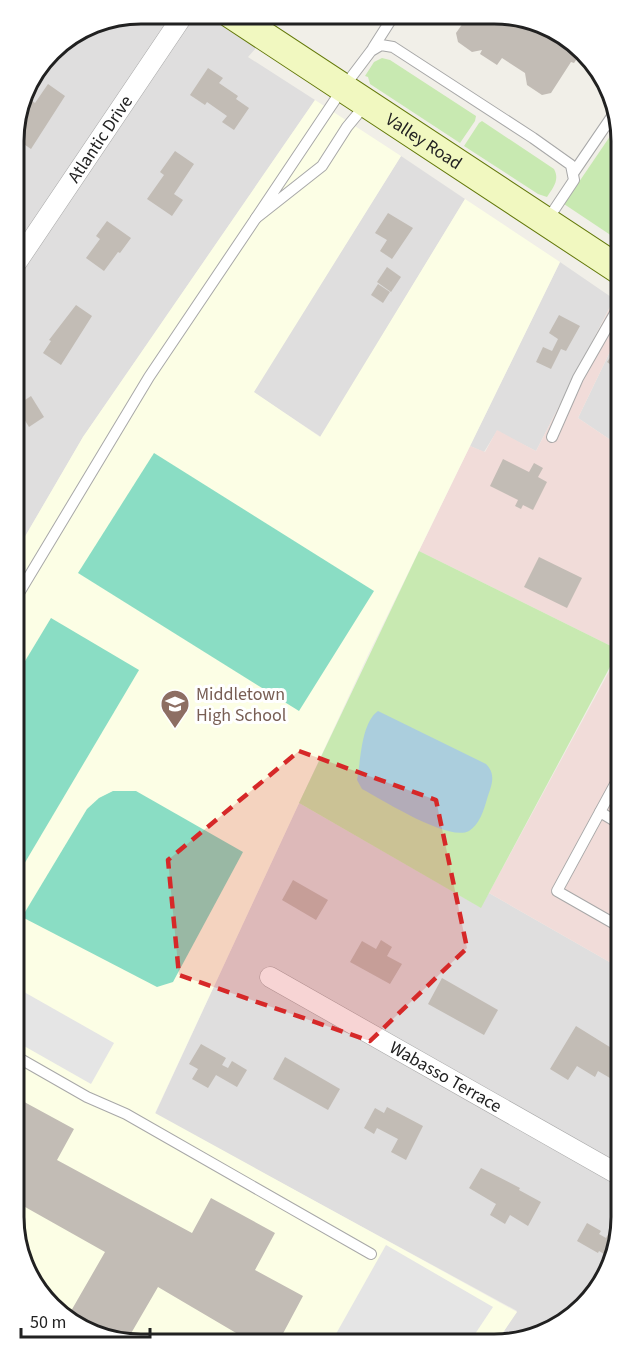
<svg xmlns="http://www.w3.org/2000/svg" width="635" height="1358" viewBox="0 0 635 1358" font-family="'Source Sans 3',sans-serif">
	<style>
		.residential { fill: #dfdede }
		.commercial { fill: #f1dcd9 }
		.education { fill: #fcfee5 }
		.grass { fill: #c8e9b1 }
		.pitch { fill: #8addc4 }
		.parking { fill: #e5e5e5 }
		.water { fill: #abcedd }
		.building { fill: #c2bcb5 }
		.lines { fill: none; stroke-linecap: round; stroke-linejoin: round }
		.service-casing { stroke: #a8a8a8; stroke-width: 12 }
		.minor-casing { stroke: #a8a8a8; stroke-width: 21 }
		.secondary-casing { stroke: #637809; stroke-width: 30 }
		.service { stroke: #fff; stroke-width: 10 }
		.minor { stroke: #fff; stroke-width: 20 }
		.secondary { stroke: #f1f8c0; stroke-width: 28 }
		.marked { fill: #d62828; fill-opacity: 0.2; stroke: #d62828; stroke-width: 4.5; stroke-dasharray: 12 8; stroke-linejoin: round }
		.labels { text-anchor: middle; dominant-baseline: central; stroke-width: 6; stroke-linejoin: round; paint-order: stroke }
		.street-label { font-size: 18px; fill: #212121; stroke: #fff }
		.education-label { font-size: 18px; fill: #785e54; stroke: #fff; text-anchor: start }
		.rim { fill: none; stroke: #212121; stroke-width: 3 }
	</style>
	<rect width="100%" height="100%" fill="#f1efe8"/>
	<g class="residential">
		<polygon points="141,14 286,14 248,57 315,100 83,437 16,552 15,125 27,85 57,45 93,23"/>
		<polygon points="401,156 465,199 321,437 253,392"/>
		<polygon points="560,262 614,299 536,451 497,431 484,452 470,446"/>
		<polygon points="618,335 618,445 578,418"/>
		<polygon points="299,803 480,907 489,893 620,968 621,1225 595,1295 527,1340 498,1340 517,1311 155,1114"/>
	</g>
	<g class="commercial">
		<polygon points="616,296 618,297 618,335 578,418 618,445 619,650 419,551 470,446 485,452 497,430 536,451"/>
		<polygon points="619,653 620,968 489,893"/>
	</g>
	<polygon class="education" points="315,100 401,156 254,392 320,437 465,199 560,262 367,657 155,1113 517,1312 498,1340 117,1342 57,1313 18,1250 16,552 83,437"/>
	<g class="grass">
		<polygon points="382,58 390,60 476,116 475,121 460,143 370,84 368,77 365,76 374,62"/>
		<path d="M482 121 554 169C560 180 553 188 547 197L538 194 464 146 479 123Z"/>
		<polygon points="617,126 618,240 564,204"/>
		<polygon points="419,551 619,650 481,908 299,803"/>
	</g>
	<g class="pitch">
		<polygon points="154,453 374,591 299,711 78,573"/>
		<polygon points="51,618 139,670 17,876 16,676"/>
		<polygon points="113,791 136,791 243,852 173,982 157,987 22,917 87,809 99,798"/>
	</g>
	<g class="parking">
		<polygon points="17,988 114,1043 91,1084 17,1042"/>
		<polygon points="386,1245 493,1307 471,1340 332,1341"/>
	</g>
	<path class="water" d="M378 711 486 764C497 775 491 786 487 799 484 810 479 825 469 831 448 842 383 800 362 789L357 780C361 760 361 723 378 711Z"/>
	<g class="building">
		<polygon points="468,16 518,16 572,42 569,46 581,53 574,63 571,62 551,93 542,95 527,85 525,73 502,58 497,65 480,54 482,50 472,52 458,42 456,33"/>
		<polygon points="208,68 223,78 219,83 238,96 236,99 249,108 234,130 222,122 227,116 207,102 205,105 190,95"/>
		<polygon points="48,84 65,96 31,149 15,138 15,132 26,115 20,111 28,98 35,103"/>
		<polygon points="175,151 194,164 174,194 183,200 172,216 147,199 164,175 160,172"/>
		<polygon points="388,213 413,228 392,259 380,251 387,240 375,233"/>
		<polygon points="107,221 131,238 120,253 118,252 104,271 86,258 100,239 96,236"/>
		<polygon points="387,267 401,277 391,292 377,282"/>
		<polygon points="378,284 390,292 383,303 371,295"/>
		<polygon points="76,305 92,316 61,365 43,353 51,341 49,340"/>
		<polygon points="559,315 580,326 566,351 561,349 551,369 536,362 543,347 552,351 558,339 549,333"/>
		<polygon points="618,346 618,370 607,362"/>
		<polygon points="15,386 23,392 15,403"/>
		<polygon points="31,396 44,417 29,427 16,406"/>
		<polygon points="503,459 529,472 534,463 543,468 538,477 547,482 533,510 523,505 521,509 515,506 518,500 490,486"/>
		<polygon points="539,557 582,578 567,608 524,587"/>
		<polygon points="293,880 328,900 316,920 282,900"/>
		<polygon points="381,940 392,947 387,956 402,964 390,984 350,962 362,941 376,949"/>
		<polygon points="442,978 498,1010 484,1035 428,1004"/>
		<polygon points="576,1026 621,1054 621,1061 610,1078 598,1071 595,1077 577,1066 568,1080 550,1069"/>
		<polygon points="201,1044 226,1058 222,1065 228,1068 232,1061 247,1070 237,1087 216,1075 208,1088 192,1079 198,1069 189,1064"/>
		<polygon points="285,1057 340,1089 328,1110 273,1079"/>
		<polygon points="17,1098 74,1129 57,1160 192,1233 211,1198 275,1233 255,1270 303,1296 279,1341 247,1341 248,1340 158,1287 126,1342 117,1342 67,1318 105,1252 18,1203"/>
		<polygon points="387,1107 423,1126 406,1160 391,1152 398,1139 377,1128 374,1134 364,1128 375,1108 384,1113"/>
		<polygon points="481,1168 520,1188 519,1190 541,1202 528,1226 510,1215 505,1224 490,1215 496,1204 469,1188"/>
		<polygon points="587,1223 601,1231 599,1234 606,1238 611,1230 618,1234 609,1257 599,1251 598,1253 577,1241"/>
	</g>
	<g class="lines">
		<g class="service-casing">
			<g id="service">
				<polyline points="373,48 394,15"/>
				<polyline points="366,104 347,127 322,166 256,218 343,88 371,51 381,45 393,47 533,138 571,165 574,180 546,222"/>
				<polyline points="574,172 617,109"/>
				<polyline points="552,437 578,378 618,308"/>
				<polyline points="16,598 149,377 256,218"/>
				<polyline points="620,775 557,891 620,927"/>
				<polyline points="600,812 620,824"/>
				<polyline points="17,1057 87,1097 126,1114 371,1254"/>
			</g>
		</g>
		<g class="minor-casing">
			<g id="minor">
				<path id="s1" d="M15 265 184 14"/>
				<path id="s2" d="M270 977 621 1176"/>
			</g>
		</g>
		<g class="secondary-casing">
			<g id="secondary">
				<path id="s3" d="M231 14 618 269"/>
			</g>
		</g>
		<use href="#service" class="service"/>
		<use href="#minor" class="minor"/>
		<use href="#secondary" class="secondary"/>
	</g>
	<path class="marked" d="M299 751 436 800 467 948 370 1041 179 975 168 860Z"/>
	<defs>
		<g id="school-pin" transform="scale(1.5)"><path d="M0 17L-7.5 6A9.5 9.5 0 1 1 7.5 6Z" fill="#8d6e63" stroke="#fff"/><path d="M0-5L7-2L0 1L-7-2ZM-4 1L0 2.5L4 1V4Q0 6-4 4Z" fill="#fff"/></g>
	</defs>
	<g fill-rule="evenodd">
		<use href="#school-pin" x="175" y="704"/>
	</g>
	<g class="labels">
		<g class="street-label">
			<text stroke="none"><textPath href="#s1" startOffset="152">Atlantic Drive</textPath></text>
			<text stroke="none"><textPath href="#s3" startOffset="231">Valley Road</textPath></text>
			<text stroke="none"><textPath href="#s2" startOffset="202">Wabasso Terrace</textPath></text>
		</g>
		<g class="education-label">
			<text x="196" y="694">Middletown<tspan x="196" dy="21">High School</tspan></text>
		</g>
	</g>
	<path d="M0 0H635V1358H0ZM141 24H494A117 117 0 0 1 611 141V1217A117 117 0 0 1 494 1334H141A117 117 0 0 1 24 1217V141A117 117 0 0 1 141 24Z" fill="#fff" fill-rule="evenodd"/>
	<path class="rim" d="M141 24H494A117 117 0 0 1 611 141V1217A117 117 0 0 1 494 1334H141A117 117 0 0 1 24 1217V141A117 117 0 0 1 141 24Z"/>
	<path d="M21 1328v9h129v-9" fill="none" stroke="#212121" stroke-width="3"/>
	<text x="30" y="1328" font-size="18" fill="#212121" stroke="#ffffff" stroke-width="4.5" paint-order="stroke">50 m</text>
</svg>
